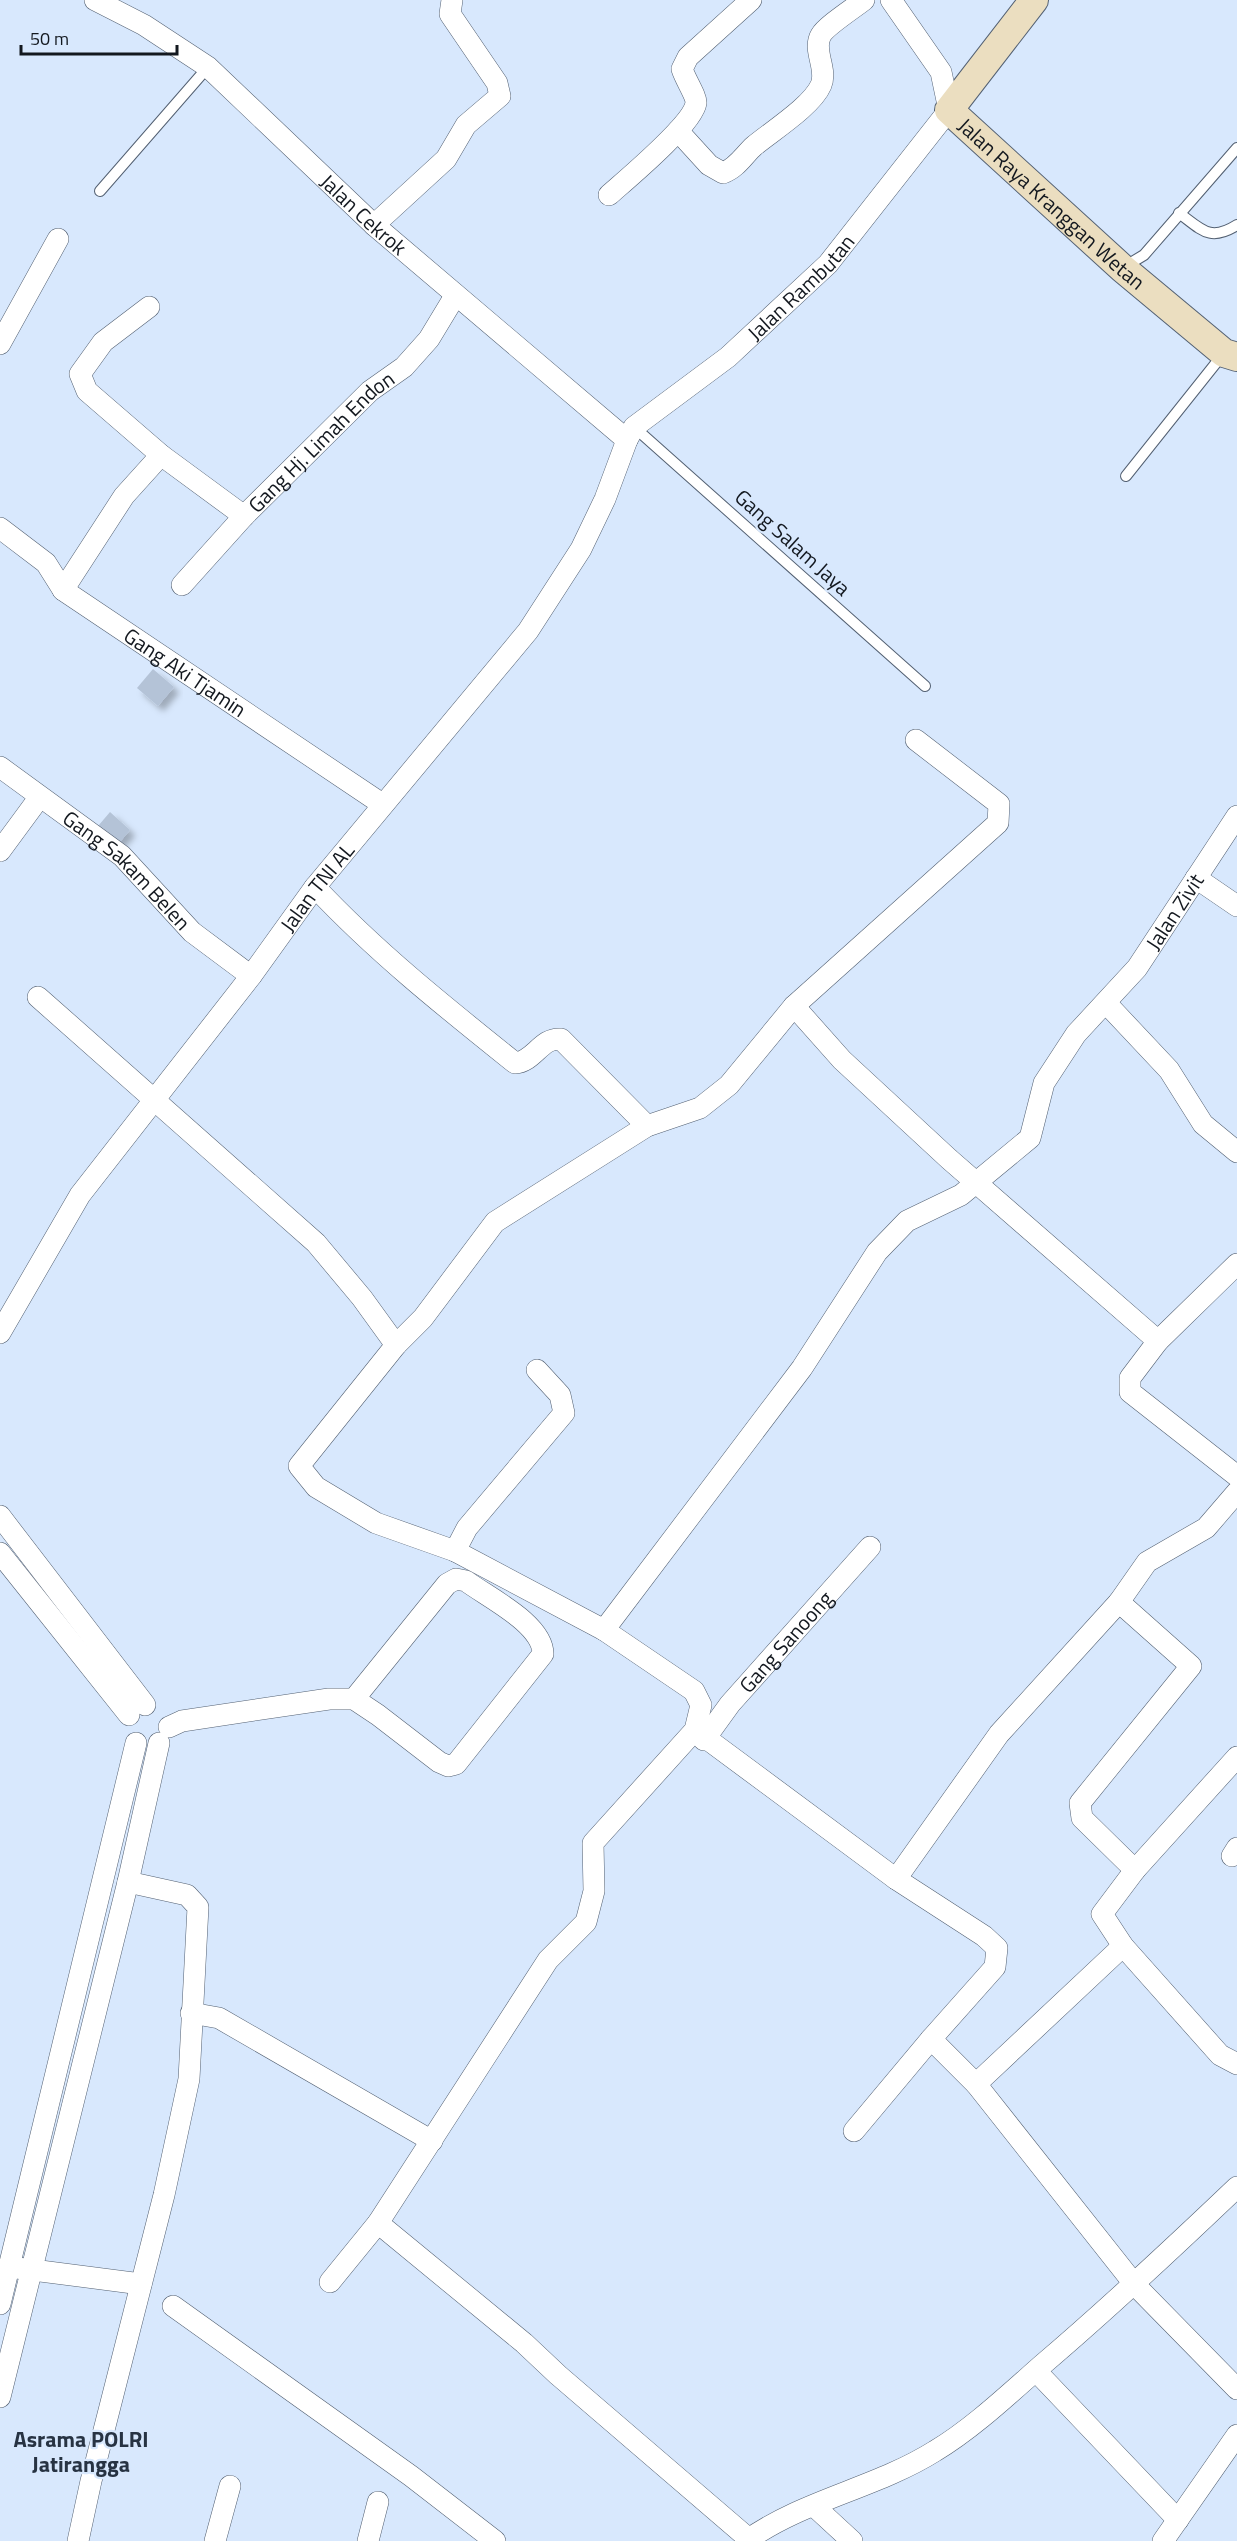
<svg xmlns="http://www.w3.org/2000/svg" width="1237" height="2541" viewBox="0 0 1237 2541" font-family="'Titillium Web',sans-serif">
	<style>
		.building { fill: #b4c3d7; filter: url(#shadow) }
		.lines { fill: none; stroke-linecap: round; stroke-linejoin: round }
		.service-casing { stroke: #536072; stroke-width: 12 }
		.minor-casing { stroke: #536072; stroke-width: 22 }
		.secondary-casing { stroke: #536072; stroke-width: 30 }
		.service { stroke: #fff; stroke-width: 10 }
		.minor { stroke: #fff; stroke-width: 21 }
		.secondary { stroke: #ebdec0; stroke-width: 28 }
		.labels { text-anchor: middle; dominant-baseline: central; stroke-width: 4.5; stroke-linejoin: round; paint-order: stroke }
		.street-label { font-size: 21px; fill: #13181f; stroke: #d8e8fd }
		.neighbourhood-label { font-size: 22px; font-weight: bold; fill: #273343; stroke: #d8e8fd }
	</style>
	<defs>
		<filter id="shadow"><feDropShadow dx="5.5" dy="5.5" stdDeviation="3" flood-color="#0004"/></filter>
	</defs>
	<rect width="100%" height="100%" fill="#d8e8fd"/>
	<g class="building">
		<polygon points="153,669 174,687 158,706 137,688"/>
		<polygon points="110,812 130,830 113,850 93,832"/>
	</g>
	<g class="lines">
		<g class="service-casing">
			<g id="service">
				<polyline points="100,191 208,67"/>
				<path d="M1179 213C1202 230 1210 242 1237 225"/>
				<polyline points="1124,267 1144,255 1237,148"/>
				<polyline points="634,427 925,686"/>
				<polyline points="1126,476 1224,353"/>
			</g>
		</g>
		<g class="minor-casing">
			<g id="minor">
				<path id="s1" d="M95 0 144 25 208 67 374 225 627 440"/>
				<path d="M678 131 709 165 723 173C737 168 744 155 754 146 772 131 812 106 821 85 828 69 812 50 821 35 826 26 854 8 864 0"/>
				<path d="M609 195C627 179 693 124 696 103 697 97 685 79 682 69L688 57 751 0"/>
				<polyline points="374,225 446,159 466,125 500,96 497,83 450,14 452,0"/>
				<polyline points="149,307 103,342 80,374 87,391 161,455 244,516"/>
				<polyline points="0,344 58,239"/>
				<path id="s2" d="M0 528 46 563 63 590 382 804"/>
				<path id="s3" d="M182 585 244 516 370 391 404 367 429 339 455 296"/>
				<polyline points="63,590 124,496 161,455"/>
				<path id="s4" d="M0 767 122 856 192 932 251 976"/>
				<polyline points="0,851 39,798"/>
				<polyline points="1196,878 1237,906"/>
				<path d="M315 887C376 952 445 1007 515 1063 534 1062 541 1037 561 1039L647 1126"/>
				<polyline points="38,997 316,1243 362,1298 396,1345"/>
				<polyline points="1106,1003 1169,1070 1203,1124 1237,1152"/>
				<polyline points="794,1006 842,1060 949,1159 1158,1341"/>
				<polyline points="1237,1264 1158,1341 1130,1378 1130,1392 1237,1476"/>
				<path id="s5" d="M0 1333 80 1195 251 976 315 887 528 631 581 549 605 499 627 440 634 427 728 357 828 264 949 110 941 72 891 0"/>
				<polyline points="0,1516 145,1705"/>
				<polyline points="455,1551 467,1528 564,1413 560,1395 537,1370"/>
				<polyline points="0,1553 129,1715"/>
				<polyline points="1119,1602 1147,1562 1206,1528 1237,1492"/>
				<path id="s6" d="M604 1630 802 1368 877 1252 907 1221 961 1195 1030 1138 1044 1083 1076 1034 1137 968 1237 816"/>
				<path d="M169 1727 182 1721 329 1699H354L378 1715 439 1762 448 1766 456 1764 543 1654C543 1624 489 1598 466 1581L456 1579 447 1584 354 1699"/>
				<polyline points="695,1730 896,1879 984,1936 997,1948 995,1967 931,2039 976,2084 1135,2285 1237,2389"/>
				<path id="s7" d="M704 1740 730 1704 870 1547"/>
				<polyline points="1237,1757 1135,1870 1102,1914 1123,1946 1220,2055 1237,2064"/>
				<polyline points="1232,1856 1237,1848"/>
				<polyline points="896,1879 999,1734 1119,1602 1191,1666 1080,1803 1082,1818 1135,1870"/>
				<polyline points="191,2013 219,2018 432,2141"/>
				<polyline points="976,2084 1123,1946"/>
				<polyline points="854,2131 931,2039"/>
				<polyline points="378,2223 524,2343 558,2375 749,2539"/>
				<polyline points="17,2268 141,2284"/>
				<polyline points="330,2282 378,2223 548,1960 586,1922 594,1891 593,1843 695,1730 701,1705 694,1691 604,1630 455,1551 376,1523 316,1487 299,1466 396,1345 423,1318 495,1222 647,1126 700,1108 729,1085 794,1006 998,823 999,804 916,740"/>
				<polyline points="0,2304 136,1743"/>
				<polyline points="173,2306 411,2476 495,2541"/>
				<polyline points="1036,2371 1178,2520"/>
				<polyline points="0,2397 128,1882 159,1743"/>
				<polyline points="814,2506 852,2541"/>
				<polyline points="78,2541 91,2481 164,2195 189,2079 198,1907 187,1895 128,1882"/>
				<polyline points="215,2541 230,2486"/>
				<polyline points="368,2541 378,2502"/>
				<path d="M746 2541C803 2500 876 2488 935 2451 972 2429 1009 2394 1042 2365 1109 2308 1173 2248 1237 2187"/>
				<polyline points="1163,2541 1237,2435"/>
			</g>
		</g>
		<g class="secondary-casing">
			<g id="secondary">
				<path id="s8" d="M1034 0 949 110 1122 268 1224 353 1237 357"/>
			</g>
		</g>
		<use href="#service" class="service"/>
		<use href="#minor" class="minor"/>
		<use href="#secondary" class="secondary"/>
	</g>
	<g class="labels">
		<g class="street-label">
			<text stroke="none"><textPath href="#s8" startOffset="278">Jalan Raya Kranggan Wetan</textPath></text>
			<text stroke="none"><textPath href="#s1" startOffset="346">Jalan Cekrok</textPath></text>
			<text stroke="none"><textPath href="#s5" startOffset="1329">Jalan Rambutan</textPath></text>
			<text stroke="none"><textPath href="#s3" startOffset="200">Gang Hj. Limah Endon</textPath></text>
			<text transform="translate(793 542) rotate(42)">Gang Salam Jaya</text>
			<text stroke="none"><textPath href="#s2" startOffset="237">Gang Aki Tjamin</textPath></text>
			<text stroke="none"><textPath href="#s4" startOffset="164">Gang Sakam Belen</textPath></text>
			<text stroke="none"><textPath href="#s5" startOffset="548">Jalan TNI AL</textPath></text>
			<text stroke="none"><textPath href="#s6" startOffset="932">Jalan Zivit</textPath></text>
			<text stroke="none"><textPath href="#s7" startOffset="128">Gang Sanoong</textPath></text>
		</g>
		<g class="neighbourhood-label">
			<text x="81" y="2439">Asrama POLRI<tspan x="81" dy="25">Jatirangga</tspan></text>
		</g>
	</g>
	<path d="M21 45v9h156v-9" fill="none" stroke="#13181f" stroke-width="3"/>
	<text x="30" y="45" font-size="18" fill="#13181f" stroke="#d8e8fd" stroke-width="4.5" paint-order="stroke">50 m</text>
</svg>
